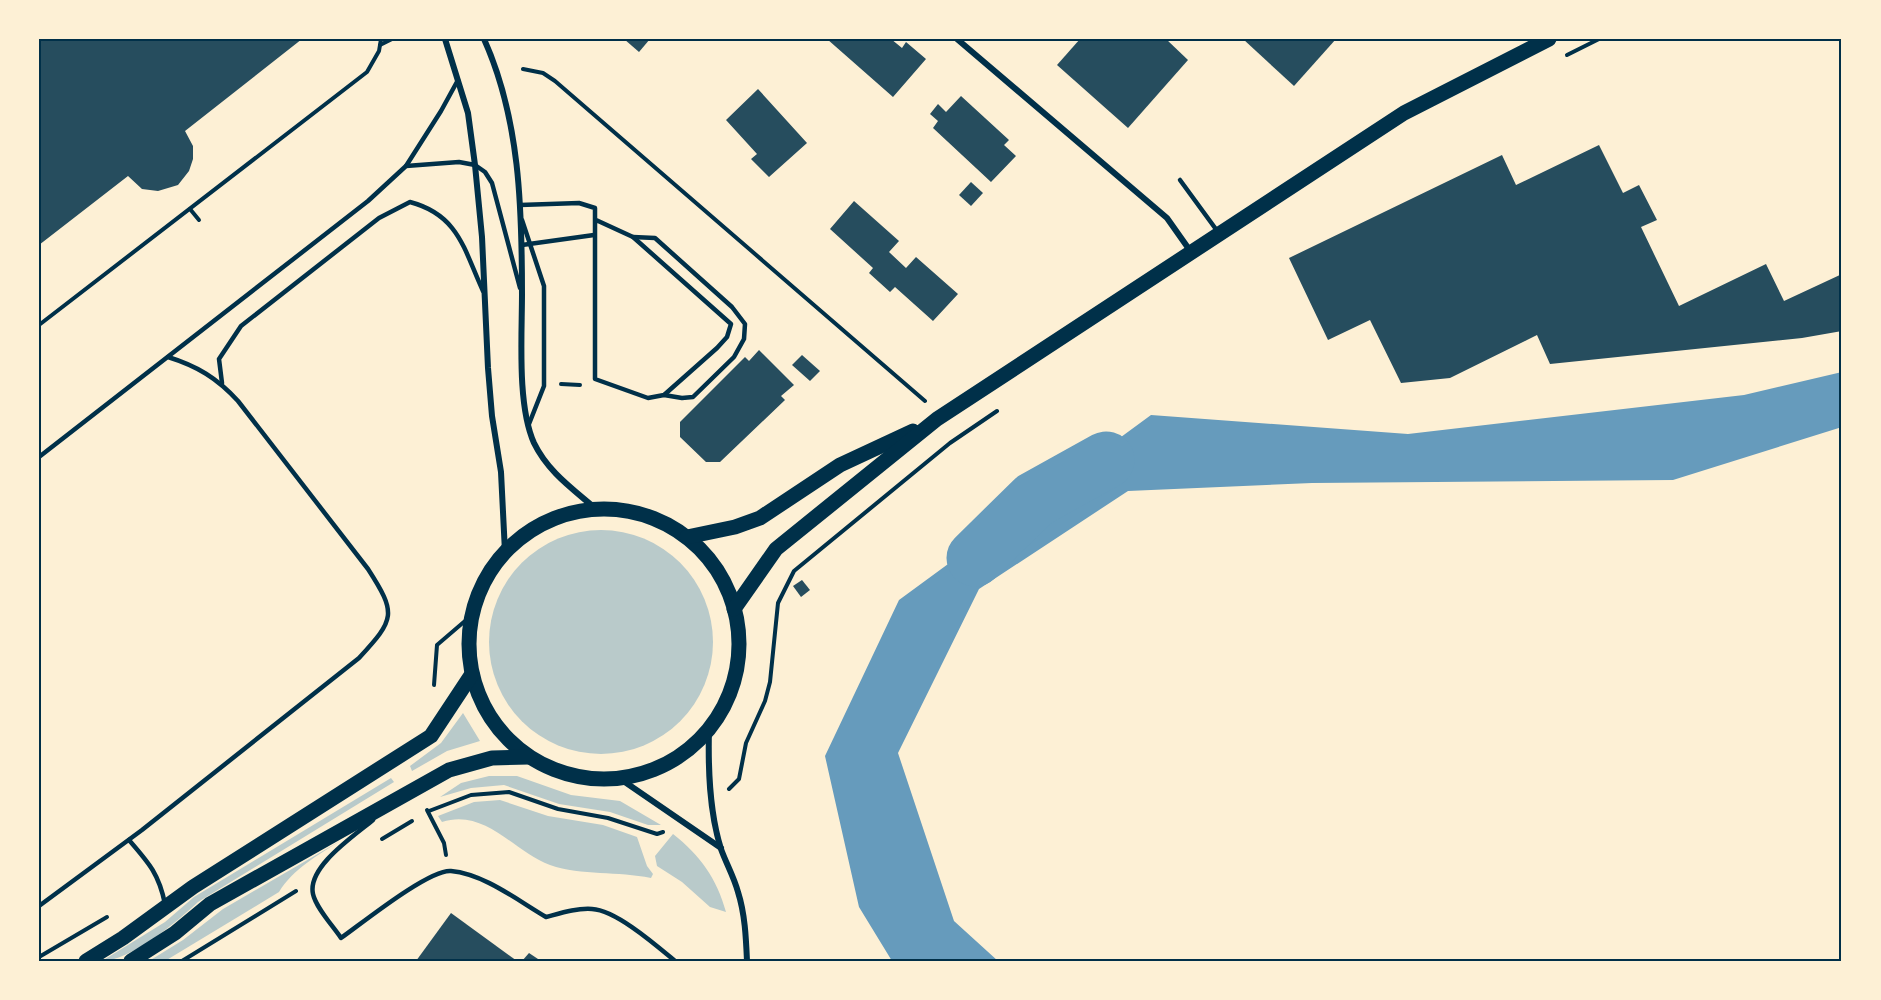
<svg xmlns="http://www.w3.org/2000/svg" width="1881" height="1000" viewBox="0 0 1881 1000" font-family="Rubik,sans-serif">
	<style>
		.green { fill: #b9caca }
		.water { fill: #669bbc }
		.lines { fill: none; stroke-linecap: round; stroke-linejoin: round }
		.river { stroke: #669bbc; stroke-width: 57 }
		.building { fill: #264d5e }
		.path { stroke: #003049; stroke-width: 4 }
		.service { stroke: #003049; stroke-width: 4.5 }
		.minor { stroke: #003049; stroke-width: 6 }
		.primary { stroke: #003049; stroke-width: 15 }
		.neatline { fill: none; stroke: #003049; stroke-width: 2 }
	</style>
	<rect width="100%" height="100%" fill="#fdf0d5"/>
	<g class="green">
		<circle cx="601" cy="642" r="112"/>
		<polygon points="463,713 480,741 447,751 412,771 410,766 441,743"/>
		<polygon points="489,776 517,776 571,795 620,801 661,825 648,825 610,812 559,804 504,785 471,788 440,797 461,783"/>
		<path d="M391 778 394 782 198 902C177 922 130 961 102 961L165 922 194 897Z"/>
		<path d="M500 800 548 816 603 825 637 837 647 866 653 874 651 878C618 871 582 876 550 865 513 851 485 808 442 822L438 816 474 802Z"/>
		<path d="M673 834C700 855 717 879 726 912L710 907 682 882 657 866 655 856Z"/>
		<path d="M340 841C318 855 293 869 279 892L165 961H149L183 940 223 909Z"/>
	</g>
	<polygon class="water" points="1842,372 1842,427 1673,480 1312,483 1128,491 979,589 898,753 954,921 998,961 892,961 859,907 825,756 899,600 1151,415 1408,434 1744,395"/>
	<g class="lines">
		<polyline class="river" points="975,558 1034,500 1106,460"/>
	</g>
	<g class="building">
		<polygon points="39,39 302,39 185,131 193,146 193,159 189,171 178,185 158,191 142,189 128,176 39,245"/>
		<polygon points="624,39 650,39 639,52"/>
		<polygon points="827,39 891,39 902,48 906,42 926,59 893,97"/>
		<polygon points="1080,39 1166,39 1188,60 1128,128 1057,65"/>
		<polygon points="1243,39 1336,39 1294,86"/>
		<polygon points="758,89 807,143 769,177 751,159 757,154 726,120"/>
		<polygon points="961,96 1009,140 1004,145 1016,156 991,182 933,128 938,121 930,114 938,104 946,112"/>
		<polygon points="1599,145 1623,193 1639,185 1657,220 1641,227 1679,306 1766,264 1784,301 1842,274 1842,331 1802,338 1550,364 1537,335 1450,378 1401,383 1370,320 1328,340 1289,258 1502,155 1516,185"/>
		<polygon points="971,182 983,193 971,206 959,195"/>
		<polygon points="854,201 899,241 889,252 906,268 916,257 958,294 933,321 895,287 890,292 869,273 873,268 830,229"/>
		<polygon points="759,350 794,385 781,396 785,400 720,462 706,462 680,437 680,422 745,357 749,361"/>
		<polygon points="802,355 820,371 810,381 792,365"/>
		<polygon points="802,580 810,590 801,597 793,586"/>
		<polygon points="451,913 517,961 416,961"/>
		<polygon points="529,953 541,961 522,961"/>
	</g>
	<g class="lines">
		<g class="path">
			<polyline points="380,45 392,39"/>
			<polyline points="1567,55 1599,39"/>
			<polyline points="523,69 543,73 555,81 925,401"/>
			<polyline points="190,209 199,220"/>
			<polyline points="39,325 367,72 379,51 381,39"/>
			<polyline points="561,384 580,385"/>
			<polyline points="434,685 437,645 472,615"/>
			<polyline points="729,789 739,779 746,743 765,701 770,682 778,603 794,571 950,443 997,411"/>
			<polyline points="427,810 444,843 446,855"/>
			<polyline points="429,811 471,795 509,792 558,809 608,818 657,834 663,832"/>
			<polyline points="382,839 412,821"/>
			<polyline points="39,957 107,917"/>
			<polyline points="182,961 296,891"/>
		</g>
		<g class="service">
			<polyline points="406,166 441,111 458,80"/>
			<polyline points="1180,180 1218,232"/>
			<polyline points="520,205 579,203 595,208 595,379 648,398 664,395 717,348 727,337 731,324 633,237 596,220"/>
			<polyline points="522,220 544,286 544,386 529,424"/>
			<polyline points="633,237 655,238 732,307 745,324 744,339 734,357 693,397 682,398 664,395"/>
			<polyline points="522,245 594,235"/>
			<path d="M222 383 219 359 241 326 379 218 410 202C459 215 464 250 483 291"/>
			<polyline points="39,457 368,201 406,166 459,162 475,165 485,172 492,183 520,288"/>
			<path d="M373 820C354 836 307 867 313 894 316 908 333 926 341 938 361 924 429 869 451 871 484 874 517 900 546 917 561 913 576 908 592 909 616 910 657 946 675 961"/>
			<path d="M129 840C149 863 159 874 165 904"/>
			<path d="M39 906 142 830 359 658C395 619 397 614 368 569L238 401C217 378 197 366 168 357"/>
		</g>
		<g class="minor">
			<polyline points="445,39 468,113 475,165 482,237 488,368 492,416 501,472 505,552"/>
			<path d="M484 39C520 119 522 208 522 294 522 336 517 405 534 443 548 472 573 489 596 509"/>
			<polyline points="957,39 1167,218 1191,252"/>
			<path d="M709 729C708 768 709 811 721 849 726 863 734 877 738 892 745 914 746 938 747 961"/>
			<polyline points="619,778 721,848"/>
		</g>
		<g class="primary">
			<circle cx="604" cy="644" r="135"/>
			<polyline points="687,537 735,527 760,518 840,465 913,431"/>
			<polyline points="734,609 776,549 937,419 1404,113 1549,39"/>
			<polyline points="86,961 123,938 193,887 431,736 472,674"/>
			<polyline points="131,961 175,933 210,904 449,770 492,758 529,757"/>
		</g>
	</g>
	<rect width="1881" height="1000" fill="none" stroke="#fdf0d5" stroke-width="81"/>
	<rect x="40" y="40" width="1800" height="920" class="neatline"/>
</svg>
